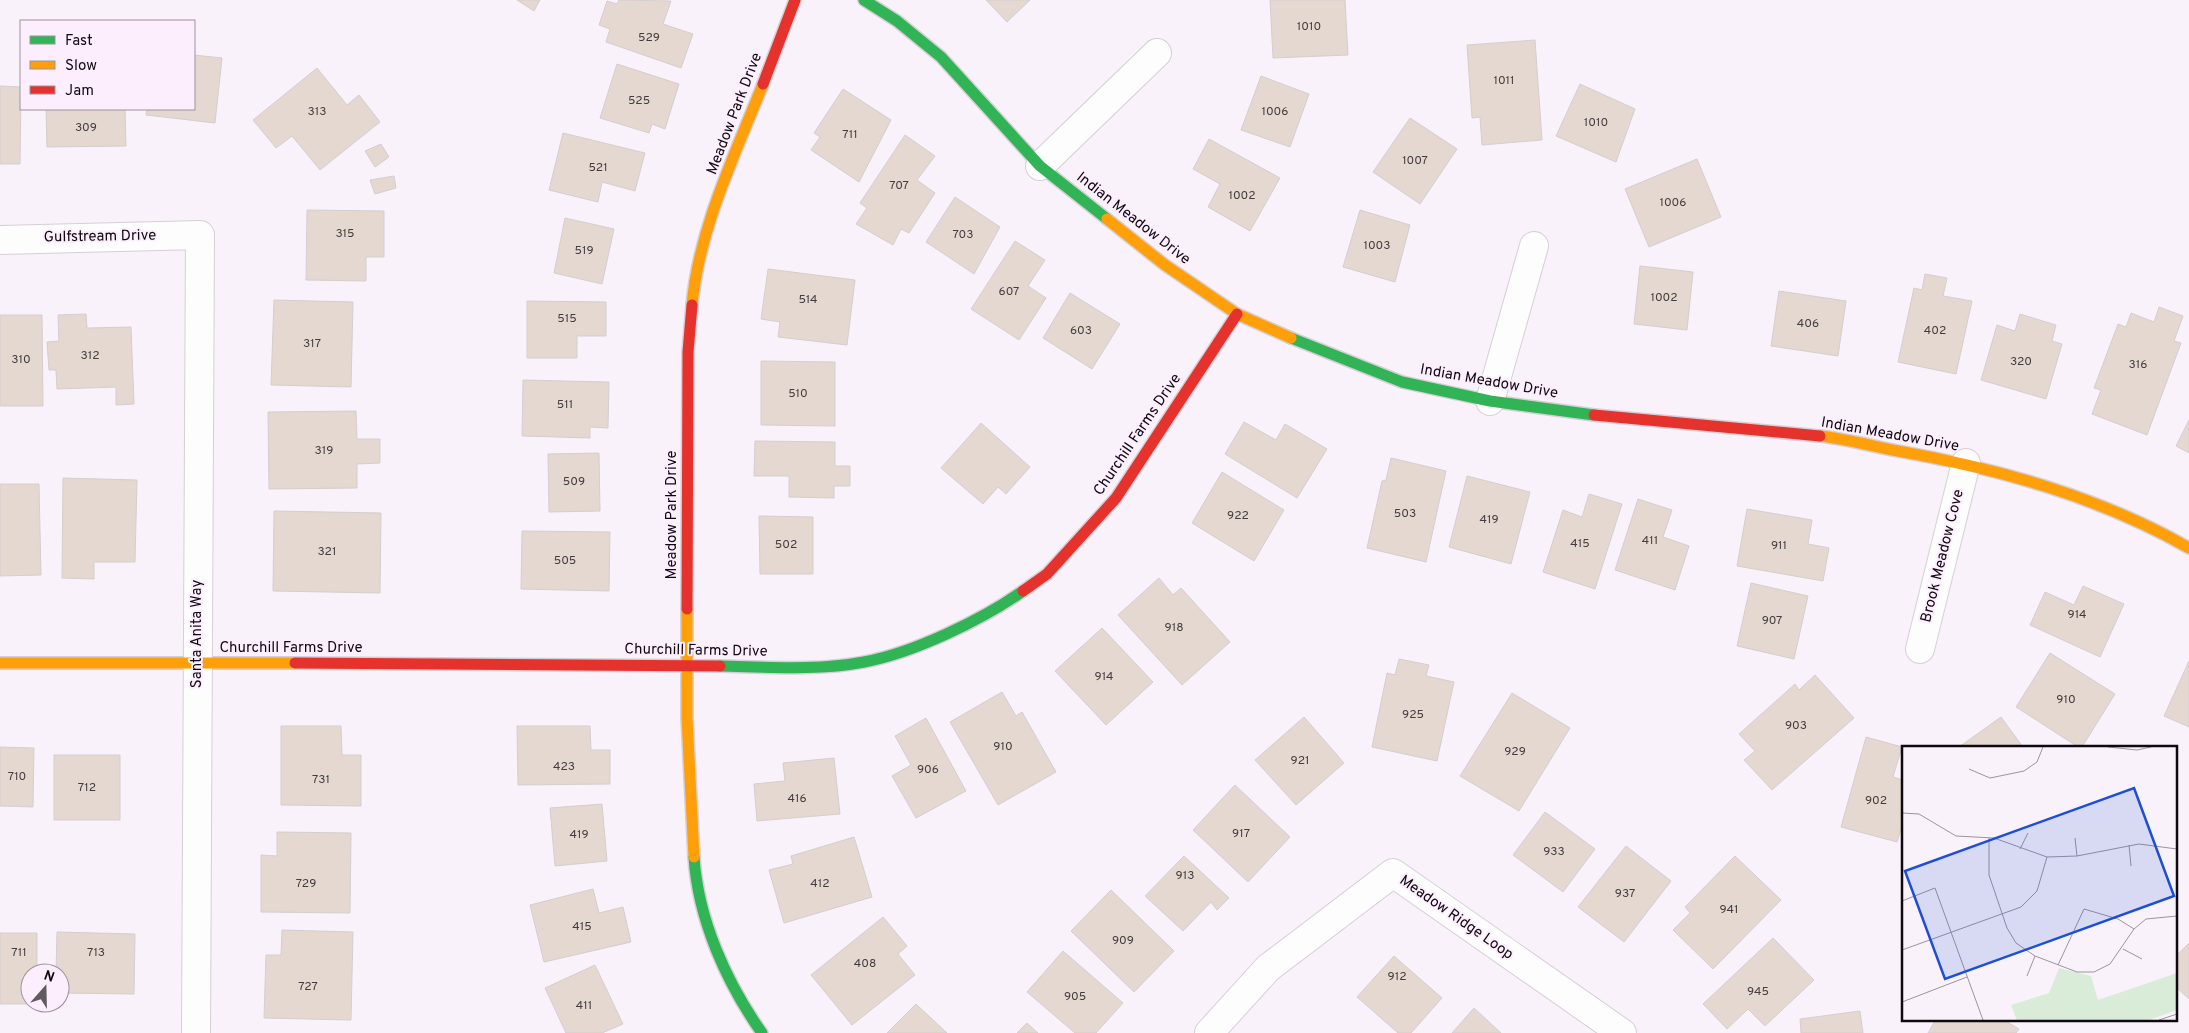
<svg xmlns="http://www.w3.org/2000/svg" width="2189" height="1033" viewBox="0 0 2189 1033" font-family="Overpass,sans-serif">
	<style>
		.building { fill: #e4d8d0; stroke: #d5cecf }
		.lines { fill: none; stroke-linecap: round; stroke-linejoin: round }
		.street-casing { stroke: #d6cfd6; stroke-width: 30 }
		.fast-casing { stroke: #d6cfd6; stroke-width: 14 }
		.slow-casing { stroke: #d6cfd6; stroke-width: 14 }
		.jam-casing { stroke: #d6cfd6; stroke-width: 14 }
		.street { stroke: #fefdfe; stroke-width: 28 }
		.fast { stroke: #30b455; stroke-width: 11 }
		.slow { stroke: #ff9f0a; stroke-width: 11 }
		.jam { stroke: #e5322d; stroke-width: 11 }
		.labels { text-anchor: middle; dominant-baseline: central; stroke-width: 4; stroke-linejoin: round; paint-order: stroke }
		.number-label { font-size: 12px; fill: #443d3f }
		.street-label { font-size: 15px; fill: #0f090f; stroke: #fceefd }
		.inset-road { fill: none; stroke: #9b959c; stroke-width: 1 }
		.view { fill: #1d4ed8; fill-opacity: 0.15; stroke: #1d4ed8; stroke-width: 2.5 }
		.inset-edge { fill: none; stroke: #0f090f; stroke-width: 2.5 }
	</style>
	<rect width="100%" height="100%" fill="#f9f2fa"/>
	<g class="building">
		<polygon points="517,0 540,0 534,11"/>
		<polygon points="619,0 671,1 663,24 693,34 681,68 606,42 610,29 599,25 607,1 617,4"/>
		<polygon points="986,0 1030,0 1007,22"/>
		<polygon points="1270,0 1345,0 1348,55 1273,58"/>
		<polygon points="1535,40 1542,140 1482,145 1480,117 1472,118 1467,45"/>
		<polygon points="194,55 222,58 215,123 146,115 147,109 194,109"/>
		<polygon points="617,64 679,84 665,129 652,124 649,133 600,118"/>
		<polygon points="317,68 347,105 359,95 380,122 320,170 292,136 276,148 253,120"/>
		<polygon points="1261,76 1309,94 1290,147 1241,130"/>
		<polygon points="1580,84 1635,109 1616,162 1556,136"/>
		<polygon points="0,86 21,87 20,164 0,164"/>
		<polygon points="843,89 891,120 859,182 811,150 820,137 814,133"/>
		<polygon points="46,109 125,109 126,146 47,147"/>
		<polygon points="1410,118 1457,149 1420,204 1373,172"/>
		<polygon points="563,133 645,153 635,191 602,182 598,202 549,190"/>
		<polygon points="905,135 935,156 917,180 935,193 909,233 901,229 893,245 856,224 867,208 860,203"/>
		<polygon points="1209,139 1280,178 1250,231 1208,207 1220,184 1193,169"/>
		<polygon points="381,144 389,157 375,167 365,151"/>
		<polygon points="1697,159 1721,217 1649,247 1625,189"/>
		<polygon points="394,176 396,188 375,194 370,180"/>
		<polygon points="955,197 1000,227 974,274 926,242"/>
		<polygon points="307,210 384,211 384,257 366,257 366,281 306,280"/>
		<polygon points="1360,210 1410,225 1395,282 1343,267"/>
		<polygon points="565,218 614,229 602,284 554,273"/>
		<polygon points="1015,241 1045,260 1028,286 1046,298 1019,340 971,309"/>
		<polygon points="1640,266 1693,272 1687,330 1634,324"/>
		<polygon points="768,269 855,280 847,345 778,337 780,322 761,319"/>
		<polygon points="1925,274 1947,278 1943,296 1972,301 1956,374 1898,362 1914,288 1922,290"/>
		<polygon points="1779,291 1846,301 1838,356 1771,346"/>
		<polygon points="1070,293 1120,324 1092,369 1043,338"/>
		<polygon points="274,300 353,302 351,387 271,385"/>
		<polygon points="527,301 606,302 606,336 577,336 577,358 527,358"/>
		<polygon points="2159,307 2183,316 2174,341 2181,343 2147,435 2092,414 2101,390 2094,388 2118,324 2126,327 2131,313 2154,322"/>
		<polygon points="86,314 87,328 131,327 134,404 116,405 116,387 57,389 56,370 49,370 47,342 59,341 58,315"/>
		<polygon points="2020,314 2056,325 2052,341 2062,344 2046,399 1981,380 1997,325 2015,331"/>
		<polygon points="0,315 42,315 43,406 0,406"/>
		<polygon points="761,361 835,362 835,426 761,425"/>
		<polygon points="523,380 609,382 608,428 590,427 590,438 522,436"/>
		<polygon points="356,411 357,439 380,439 380,463 357,464 357,488 269,489 268,412"/>
		<polygon points="2189,420 2189,453 2176,446"/>
		<polygon points="1244,422 1276,440 1285,424 1327,449 1297,498 1225,454"/>
		<polygon points="981,423 1030,467 1006,494 998,487 983,504 941,468"/>
		<polygon points="755,441 835,442 835,466 850,466 850,486 834,486 834,498 789,497 789,476 754,476"/>
		<polygon points="599,453 600,511 549,512 548,454"/>
		<polygon points="1391,458 1446,471 1426,562 1367,548 1382,481 1386,480"/>
		<polygon points="1222,472 1284,510 1254,561 1192,523"/>
		<polygon points="1467,476 1530,492 1511,564 1449,547"/>
		<polygon points="63,478 137,480 135,562 94,562 94,579 62,578"/>
		<polygon points="0,484 39,484 41,575 0,576"/>
		<polygon points="1589,494 1622,504 1595,589 1543,572 1563,510 1582,517"/>
		<polygon points="1638,499 1672,510 1663,537 1689,546 1675,590 1615,570"/>
		<polygon points="1747,509 1812,520 1808,544 1829,548 1823,581 1737,566"/>
		<polygon points="274,511 381,513 380,593 273,591"/>
		<polygon points="759,516 813,517 813,574 760,574"/>
		<polygon points="522,531 610,532 609,591 521,589"/>
		<polygon points="1159,578 1173,595 1181,588 1230,642 1182,685 1118,615"/>
		<polygon points="1751,583 1808,596 1794,659 1737,646"/>
		<polygon points="2083,586 2124,604 2100,657 2030,625 2045,592 2074,605"/>
		<polygon points="1102,628 1153,682 1106,725 1055,671"/>
		<polygon points="2050,653 2115,694 2082,747 2078,747 2016,707"/>
		<polygon points="1399,659 1429,665 1426,676 1454,682 1437,761 1372,747 1387,673 1395,675"/>
		<polygon points="2189,661 2189,727 2164,716"/>
		<polygon points="1815,675 1854,718 1772,790 1744,760 1755,751 1739,734 1795,684 1799,690"/>
		<polygon points="1002,692 1016,716 1022,712 1056,772 998,805 950,722"/>
		<polygon points="1512,693 1570,728 1519,811 1460,776"/>
		<polygon points="1304,717 1344,763 1296,805 1255,760"/>
		<polygon points="2001,717 2023,747 1959,747"/>
		<polygon points="926,718 966,791 916,818 892,776 911,765 895,736"/>
		<polygon points="281,726 341,726 342,755 361,755 361,806 281,805"/>
		<polygon points="517,726 590,726 591,750 610,750 610,784 518,785"/>
		<polygon points="1866,737 1902,747 1893,777 1903,780 1903,823 1897,842 1841,827"/>
		<polygon points="0,747 34,748 33,807 0,806"/>
		<rect x="54" y="755" width="66" height="65"/>
		<polygon points="834,758 840,814 757,821 754,784 785,781 783,763"/>
		<polygon points="1235,785 1290,837 1248,882 1193,830"/>
		<polygon points="602,804 607,861 555,866 550,808"/>
		<polygon points="1545,812 1595,849 1563,892 1513,855"/>
		<polygon points="277,832 351,833 350,913 261,912 261,855 277,856"/>
		<polygon points="854,837 872,897 784,923 769,870 793,864 791,856"/>
		<polygon points="1626,846 1671,881 1624,942 1578,907"/>
		<polygon points="1184,856 1229,898 1217,910 1211,902 1183,931 1145,896"/>
		<polygon points="1735,856 1781,900 1713,969 1673,930 1690,913 1685,907"/>
		<polygon points="593,889 599,913 623,907 631,942 544,962 530,905"/>
		<polygon points="1111,890 1174,951 1134,992 1071,931"/>
		<polygon points="883,917 907,946 898,954 915,975 852,1025 811,975"/>
		<polygon points="282,930 353,932 351,1020 264,1018 266,955 281,955"/>
		<polygon points="57,932 135,934 134,994 60,993 60,973 56,973"/>
		<polygon points="0,933 37,933 37,973 30,973 30,1003 37,1004 0,1004"/>
		<polygon points="1773,938 1814,980 1765,1026 1748,1009 1727,1029 1703,1004"/>
		<polygon points="2189,943 2189,999 2175,986 2175,957"/>
		<polygon points="1063,951 1123,1003 1096,1033 1075,1033 1027,992"/>
		<polygon points="1394,956 1442,998 1411,1033 1398,1033 1357,997"/>
		<polygon points="595,965 623,1024 602,1033 566,1033 545,988"/>
		<polygon points="916,1004 947,1033 887,1033"/>
		<polygon points="1474,1008 1501,1033 1452,1033"/>
		<polygon points="1860,1011 1863,1033 1801,1033 1800,1019"/>
		<polygon points="1936,1019 2002,1019 2019,1029 2016,1033 1928,1033"/>
		<polygon points="1027,1023 1038,1033 1017,1033"/>
	</g>
	<g class="lines">
		<g class="street-casing">
			<g id="street">
				<polyline points="1040,166 1157,53"/>
				<polyline points="0,240 200,235 196,1033"/>
				<polyline points="1490,401 1534,246"/>
				<polyline points="1920,649 1966,463"/>
				<polyline points="1209,1033 1268,968 1393,873 1622,1033"/>
			</g>
		</g>
		<g class="fast-casing">
			<g id="fast">
				<polyline points="864,0 897,21 941,57 1040,166 1107,219"/>
				<polyline points="1291,338 1402,382 1490,401 1594,415"/>
				<path d="M720 666C766 667 818 671 864 662 913 653 982 620 1023 591"/>
				<path d="M694 857C698 919 726 982 762 1033"/>
			</g>
		</g>
		<g class="slow-casing">
			<g id="slow">
				<polyline points="1107,219 1165,265 1237,314 1291,338"/>
				<path d="M692 305C699 228 735 155 763 84"/>
				<path d="M1820 436C1846 439 1872 446 1898 451 1999 469 2100 497 2189 548"/>
				<polyline points="687,609 687,718 694,857"/>
				<polyline points="0,663 295,663"/>
			</g>
		</g>
		<g class="jam-casing">
			<g id="jam">
				<polyline points="763,84 795,0"/>
				<polyline points="1594,415 1820,436"/>
				<polyline points="1023,591 1047,574 1116,498 1237,314"/>
				<polyline points="687,609 688,352 692,305"/>
				<polyline points="295,663 720,666"/>
			</g>
		</g>
		<use href="#street" class="street"/>
		<use href="#fast" class="fast"/>
		<use href="#slow" class="slow"/>
		<use href="#jam" class="jam"/>
	</g>
	<g class="labels">
		<g class="number-label">
			<text x="1309" y="27">1010</text>
			<text x="649" y="38">529</text>
			<text x="1504" y="81">1011</text>
			<text x="639" y="101">525</text>
			<text x="317" y="112">313</text>
			<text x="1275" y="112">1006</text>
			<text x="1596" y="123">1010</text>
			<text x="86" y="128">309</text>
			<text x="850" y="135">711</text>
			<text x="1415" y="161">1007</text>
			<text x="598" y="168">521</text>
			<text x="899" y="186">707</text>
			<text x="1242" y="196">1002</text>
			<text x="1673" y="203">1006</text>
			<text x="345" y="234">315</text>
			<text x="963" y="235">703</text>
			<text x="1377" y="246">1003</text>
			<text x="584" y="251">519</text>
			<text x="1009" y="292">607</text>
			<text x="1664" y="298">1002</text>
			<text x="808" y="300">514</text>
			<text x="567" y="319">515</text>
			<text x="1808" y="324">406</text>
			<text x="1081" y="331">603</text>
			<text x="1935" y="331">402</text>
			<text x="312" y="344">317</text>
			<text x="90" y="356">312</text>
			<text x="21" y="360">310</text>
			<text x="2021" y="362">320</text>
			<text x="2138" y="365">316</text>
			<text x="798" y="394">510</text>
			<text x="565" y="405">511</text>
			<text x="324" y="451">319</text>
			<text x="574" y="482">509</text>
			<text x="1405" y="514">503</text>
			<text x="1238" y="516">922</text>
			<text x="1489" y="520">419</text>
			<text x="1650" y="541">411</text>
			<text x="1580" y="544">415</text>
			<text x="786" y="545">502</text>
			<text x="1779" y="546">911</text>
			<text x="327" y="552">321</text>
			<text x="565" y="561">505</text>
			<text x="2077" y="615">914</text>
			<text x="1772" y="621">907</text>
			<text x="1174" y="628">918</text>
			<text x="1104" y="677">914</text>
			<text x="2066" y="700">910</text>
			<text x="1413" y="715">925</text>
			<text x="1796" y="726">903</text>
			<text x="1003" y="747">910</text>
			<text x="1515" y="752">929</text>
			<text x="1300" y="761">921</text>
			<text x="564" y="767">423</text>
			<text x="928" y="770">906</text>
			<text x="17" y="777">710</text>
			<text x="321" y="780">731</text>
			<text x="87" y="788">712</text>
			<text x="797" y="799">416</text>
			<text x="1876" y="801">902</text>
			<text x="1241" y="834">917</text>
			<text x="579" y="835">419</text>
			<text x="1554" y="852">933</text>
			<text x="1185" y="876">913</text>
			<text x="306" y="884">729</text>
			<text x="820" y="884">412</text>
			<text x="1625" y="894">937</text>
			<text x="1729" y="910">941</text>
			<text x="582" y="927">415</text>
			<text x="1123" y="941">909</text>
			<text x="19" y="953">711</text>
			<text x="96" y="953">713</text>
			<text x="865" y="964">408</text>
			<text x="1397" y="977">912</text>
			<text x="308" y="987">727</text>
			<text x="1758" y="992">945</text>
			<text x="1075" y="997">905</text>
			<text x="584" y="1006">411</text>
		</g>
		<g class="street-label">
			<text transform="translate(735 114) rotate(-69)">Meadow Park Drive</text>
			<text transform="translate(1133 219) rotate(38)">Indian Meadow Drive</text>
			<text transform="translate(100 237) rotate(-1)">Gulfstream Drive</text>
			<text transform="translate(1489 382) rotate(10)">Indian Meadow Drive</text>
			<text transform="translate(1138 435) rotate(-56)">Churchill Farms Drive</text>
			<text transform="translate(1890 435) rotate(10)">Indian Meadow Drive</text>
			<text transform="translate(672 515) rotate(-90)">Meadow Park Drive</text>
			<text transform="translate(1943 556) rotate(-76)">Brook Meadow Cove</text>
			<text transform="translate(197 634) rotate(-90)">Santa Anita Way</text>
			<text x="291" y="648">Churchill Farms Drive</text>
			<text transform="translate(696 651) rotate(1)">Churchill Farms Drive</text>
			<text transform="translate(1456 918) rotate(35)">Meadow Ridge Loop</text>
		</g>
	</g>
	<g transform="translate(1902 746)">
		<rect width="275" height="275" fill="#f9f2fa"/>
		<path d="M157 222 189 230 196 254 275 227V264L247 274H115L109 259 147 247Z" fill="#d9ecd8"/>
		<path class="inset-road" d="M206 1 235 4 249 1M67 23 88 32 122 25 135 16 141 1M0 67 17 68 54 90 92 92 145 111 175 110 237 98 275 103M87 92V129L105 182 114 197 133 210 175 226H192L208 218 232 183 244 173 275 170M173 92 175 110M227 99 229 120M118 103 126 87M0 155 33 142 81 274M221 203 240 213M0 204 119 161 135 145 145 111M156 219 182 163 216 173 232 183M125 230 133 210M0 256 65 231M257 274 275 268"/>
		<path class="view" d="M232 42 272 150 43 233 3 125Z"/>
		<rect width="275" height="275" class="inset-edge"/>
	</g>
	<rect x="20" y="20" width="175" height="90" fill="#fceefd" stroke="#9d929e"/>
	<rect x="30" y="36" width="25" height="8" fill="#30b455" stroke="#9d929e"/>
	<text x="65" y="45" font-size="15" fill="#0f090f">Fast</text>
	<rect x="30" y="61" width="25" height="8" fill="#ff9f0a" stroke="#9d929e"/>
	<text x="65" y="70" font-size="15" fill="#0f090f">Slow</text>
	<rect x="30" y="86" width="25" height="8" fill="#e5322d" stroke="#9d929e"/>
	<text x="65" y="95" font-size="15" fill="#0f090f">Jam</text>
	<g transform="translate(45 988) rotate(20)"><circle r="24" fill="#fceefd" stroke="#9d929e"/>
	<path d="M0-4L9 19L0 12L-9 19Z" fill="#615b61"/>
	<text y="-8" font-size="14" font-weight="bold" text-anchor="middle" fill="#0f090f">N</text>
	</g>
</svg>
